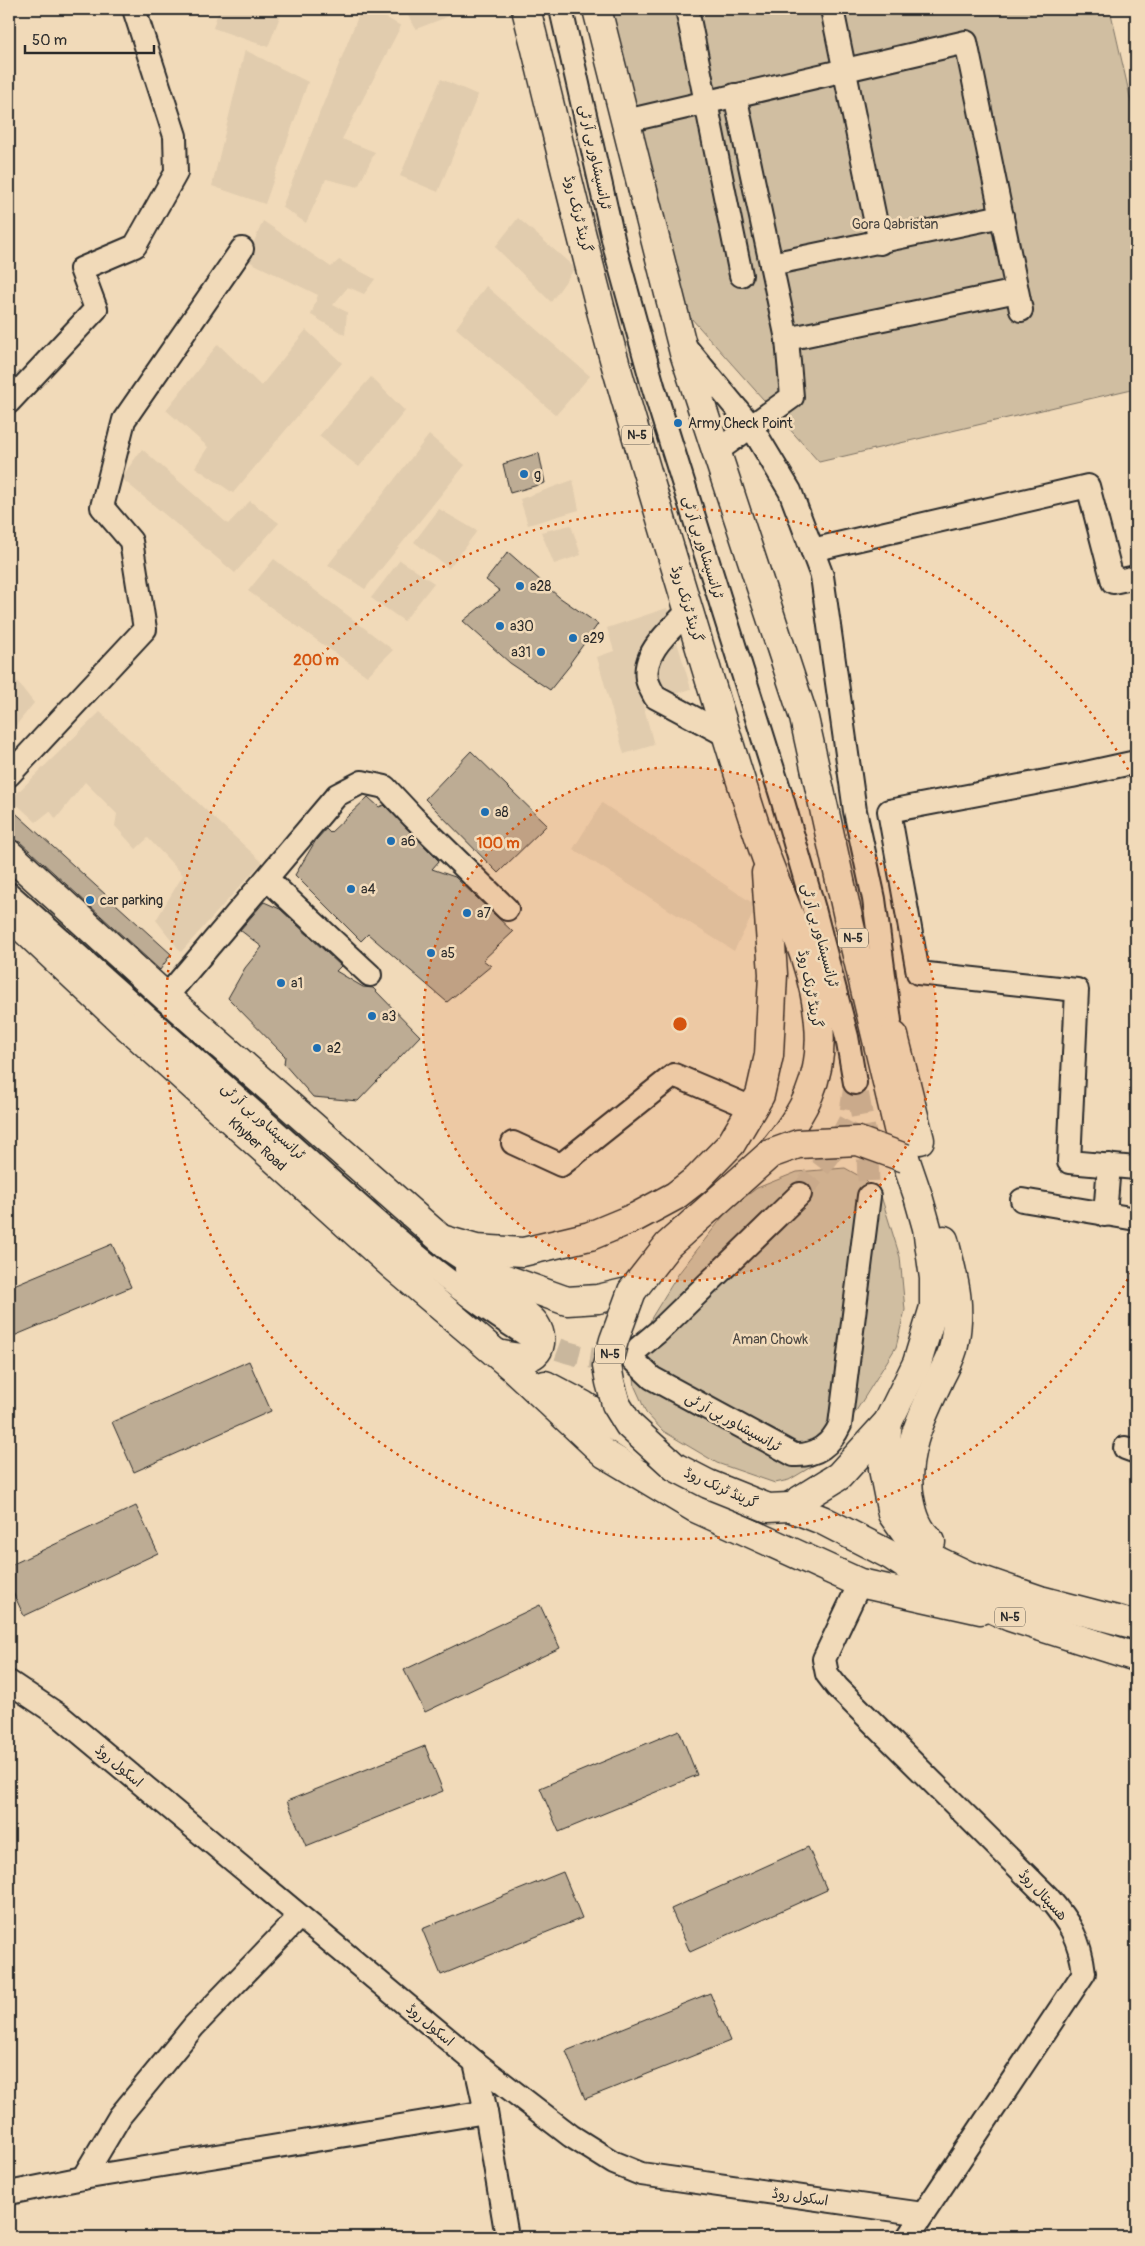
<svg xmlns="http://www.w3.org/2000/svg" width="1145" height="2246" viewBox="0 0 1145 2246" font-family="Pangolin,'Playpen Sans Arabic',sans-serif">
	<style>
		.built { fill: #e1ccae }
		.green { fill: #d0bea1; stroke: #7e7466 }
		.building { fill: #bdac94; stroke: #2b2b2b }
		.lines { fill: none; stroke-linecap: round; stroke-linejoin: round }
		.minor-tunnel { stroke: #c9b79d; stroke-width: 22; stroke-dasharray: 22 11; stroke-linecap: butt }
		.minor-casing { stroke: #2b2b2b; stroke-width: 26 }
		.major-casing { stroke: #2b2b2b; stroke-width: 31 }
		.highway-casing { stroke: #2b2b2b; stroke-width: 31 }
		.minor { stroke: #f1dab9; stroke-width: 22 }
		.major { stroke: #f1dab9; stroke-width: 28 }
		.highway { stroke: #f1dab9; stroke-width: 28 }
		.highway-bridge-casing { stroke: #2b2b2b; stroke-width: 31; stroke-linecap: butt }
		.highway-bridge { stroke: #f1dab9; stroke-width: 28 }
		.ring { fill: none; stroke: #d5540f; stroke-width: 2.5; stroke-dasharray: 2.5 5 }
		.poi-dot { fill: #1f6fb2; stroke: #f1dab9; stroke-width: 2 }
		.labels { text-anchor: middle; dominant-baseline: central; stroke-width: 5; stroke-linejoin: round; paint-order: stroke }
		.shield { fill: #f1dab9; stroke: #666056; stroke-width: 1 }
		.shield-label { font-size: 12px; font-weight: bold; fill: #2b2b2b }
		.street-label { font-size: 14px; fill: #2b2b2b; stroke: #f1dab9 }
		.park-label { font-size: 14px; fill: #4c4843; stroke: #f1dab9 }
		.poi-label { font-size: 14px; fill: #2b2b2b; stroke: #f1dab9; text-anchor: start }
		.centre { fill: #d5540f; stroke: #f1dab9; stroke-width: 2.5 }
		.ring-label { font-size: 15px; text-anchor: middle; font-weight: bold; fill: #d5540f; stroke: #f1dab9; stroke-width: 5; stroke-linejoin: round; paint-order: stroke }
	</style>
	<rect width="100%" height="100%" fill="#f1dab9"/>
	<filter id="ink" filterUnits="userSpaceOnUse"><feTurbulence type="fractalNoise" baseFrequency=".02" numOctaves="2"/><feDisplacementMap in="SourceGraphic" scale="10" xChannelSelector="R" yChannelSelector="G"/><feConvolveMatrix kernelMatrix="1 2 1 2 8 2 1 2 1" color-interpolation-filters="sRGB"/></filter>
	<g filter="url(#ink)">
		<g class="built">
			<polygon points="219,9 283,9 268,47 213,28"/>
			<polygon points="361,9 371,9 401,26 342,139 375,152 358,187 326,179 306,223 282,207"/>
			<polygon points="404,9 465,9 465,10 416,29"/>
			<polygon points="245,50 308,82 265,204 212,186"/>
			<polygon points="441,79 478,95 438,192 400,176"/>
			<polygon points="518,218 575,268 551,302 495,247"/>
			<polygon points="263,221 331,267 339,260 375,279 364,294 348,287 333,305 347,312 345,335 311,315 318,295 246,260"/>
			<polygon points="486,286 590,376 556,415 456,328"/>
			<polygon points="306,330 342,363 233,493 195,467 208,447 166,410 218,344 261,386"/>
			<polygon points="371,377 405,411 359,467 319,436"/>
			<polygon points="429,435 465,465 365,589 328,565"/>
			<polygon points="142,449 228,524 250,501 279,523 235,573 121,478"/>
			<polygon points="573,480 579,510 528,525 520,499"/>
			<polygon points="439,509 477,531 449,568 414,542"/>
			<polygon points="571,525 581,555 554,564 541,532"/>
			<polygon points="274,559 393,650 367,676 248,591"/>
			<polygon points="400,560 434,583 404,621 371,598"/>
			<polygon points="667,608 691,689 643,704 654,745 624,754 597,657 614,651 607,628"/>
			<polygon points="9,671 34,703 9,734"/>
			<polygon points="100,712 262,862 181,952 156,920 183,875 148,838 136,849 115,826 117,814 85,782 56,819 50,811 36,822 11,799"/>
			<polygon points="602,803 757,906 734,951 573,849"/>
		</g>
		<g class="green">
			<polygon points="612,9 1110,9 1136,123 1136,388 819,462 683,309 651,213"/>
			<polygon points="845,1168 863,1178 881,1196 900,1257 905,1310 896,1347 841,1435 821,1461 789,1480 775,1483 717,1463 663,1431 646,1413 640,1398 635,1387 633,1368 652,1317 679,1273 728,1210 757,1188 797,1172"/>
		</g>
		<g class="building">
			<polygon points="539,453 545,483 510,493 503,464"/>
			<polygon points="508,552 559,597 598,624 570,663 571,664 550,690 510,663 463,621 500,591 486,580"/>
			<polygon points="471,751 547,825 498,873 425,799"/>
			<polygon points="368,797 379,807 384,805 439,861 432,869 455,877 513,932 483,960 491,966 447,1002 368,934 361,941 295,875 316,840 326,829 330,833"/>
			<polygon points="9,807 171,954 160,970 20,842 9,839"/>
			<polygon points="264,902 280,909 341,966 336,971 363,987 373,988 420,1036 358,1101 313,1097 284,1064 285,1056 228,998 245,968 262,947 240,930"/>
			<polygon points="112,1244 131,1287 9,1338 9,1287"/>
			<polygon points="249,1361 271,1411 134,1472 112,1422"/>
			<polygon points="136,1506 158,1553 24,1616 9,1584 9,1566"/>
			<polygon points="540,1605 560,1648 425,1712 404,1670"/>
			<polygon points="679,1730 697,1775 559,1832 540,1788"/>
			<polygon points="425,1746 443,1791 306,1846 287,1801"/>
			<polygon points="808,1847 827,1890 690,1952 671,1909"/>
			<polygon points="563,1872 582,1918 441,1975 422,1929"/>
			<polygon points="710,1993 730,2041 585,2099 566,2051"/>
		</g>
		<g class="lines">
			<g class="minor-tunnel">
				<polyline points="858,1094 867,1143 869,1196"/>
				<polyline points="800,1194 835,1148 849,1121 855,1083"/>
				<path d="M528 1336C560 1351 589 1363 625 1357"/>
			</g>
			<g class="minor-casing">
				<g id="minor">
					<polyline points="561,9 616,252 653,386 781,795 814,909 847,1037 855,1083"/>
					<polyline points="687,9 741,275"/>
					<polyline points="832,9 880,243"/>
					<polyline points="626,121 966,42 1021,310"/>
					<polyline points="771,264 1002,216"/>
					<polyline points="787,339 1017,291"/>
					<polyline points="684,345 751,426 790,491 822,576 855,811 874,899 890,1021"/>
					<polyline points="9,402 96,309 81,269 135,246 176,173 175,136 134,9"/>
					<polyline points="717,451 792,397 787,339 735,95"/>
					<polyline points="812,550 1088,486 1113,582 1136,577"/>
					<path d="M689 610C673 628 642 651 647 679 648 685 652 691 655 697L726 735"/>
					<polyline points="1136,762 1072,776 889,811 918,973 1077,990 1069,1162 1136,1168"/>
					<polyline points="9,775 145,629 131,541 102,507 124,420 242,249"/>
					<polyline points="267,879 370,975"/>
					<path d="M9 894C100 975 191 1056 282 1137 360 1207 438 1280 528 1336"/>
					<polyline points="166,997 337,795 362,782 385,787 413,817 507,909"/>
					<polyline points="513,1143 561,1165 674,1075 752,1108"/>
					<path d="M800 1194 659 1331 629 1356 652 1378 794 1455C816 1456 831 1445 840 1425L869 1196"/>
					<polyline points="1022,1200 1136,1219"/>
					<polyline points="1105,1215 1109,1165"/>
					<polyline points="1125,1448 1136,1452"/>
					<path d="M860 1583 824 1659 827 1674 837 1687 1047 1896C1069 1922 1080 1938 1084 1973L908 2237"/>
					<polyline points="9,1682 60,1716 475,2062 571,2136 614,2163 641,2174 923,2214"/>
					<polyline points="486,2112 507,2237"/>
					<polyline points="83,2178 120,2116 194,2026 299,1917"/>
					<polyline points="9,2193 83,2178 486,2112 475,2062"/>
				</g>
			</g>
			<g class="major-casing">
				<g id="major">
					<polyline points="9,854 166,997 450,1247 489,1273 567,1301 598,1299 632,1291"/>
					<path id="s1" d="M9 915 129 1028 392 1265 512 1367 605 1454 695 1508 860 1583 981 1610"/>
					<path d="M469 1269C476 1276 482 1286 490 1292 503 1304 524 1310 535 1324 539 1330 541 1336 540 1343 537 1364 512 1357 498 1354"/>
					<polyline points="545,1385 583,1405 645,1446"/>
				</g>
			</g>
			<g class="highway-casing">
				<g id="highway">
					<path d="M526 9C556 128 583 248 616 366 651 488 688 609 725 730 738 772 751 815 766 857 786 911 814 963 819 1023 824 1079 804 1113 770 1154"/>
					<polyline points="597,9 684,353 804,718 850,926 905,1158 918,1196 927,1228 934,1278 934,1307 917,1363 888,1422 883,1469 892,1514 919,1552 967,1575 1040,1600 1136,1625"/>
					<polyline points="894,1036 920,1140"/>
					<polyline points="441,1239 476,1249 523,1252 590,1236 636,1217 675,1196 697,1179 731,1144 760,1095 769,1055 773,974 766,873"/>
					<polyline points="789,1507 822,1520 892,1556 925,1578 1010,1617 1136,1657"/>
					<polyline points="789,1507 839,1476 888,1422"/>
					<path d="M931 1542C918 1530 913 1516 910 1499 902 1455 921 1418 939 1380 944 1369 952 1357 954 1345 962 1303 954 1280 944 1240"/>
				</g>
			</g>
			<use href="#minor" class="minor"/>
			<use href="#major" class="major"/>
			<use href="#highway" class="highway"/>
			<g class="highway-bridge-casing">
				<polyline id="highway-bridge" points="789,1507 768,1508 708,1484 675,1467 629,1425 616,1404 610,1382 607,1366 614,1340 632,1291 668,1245 770,1154 798,1144 858,1141 905,1158"/>
			</g>
			<use href="#highway-bridge" class="highway-bridge"/>
		</g>
	</g>
	<circle cx="680" cy="1024" r="257" fill="#d5540f" fill-opacity=".12"/>
	<g class="ring">
		<circle cx="680" cy="1024" r="257"/>
		<path d="M1135 1266A515 515 0 1 1 1135 782"/>
	</g>
	<g class="poi-dot">
		<circle cx="678" cy="423" r="5"/>
		<circle cx="524" cy="474" r="5"/>
		<circle cx="520" cy="586" r="5"/>
		<circle cx="500" cy="626" r="5"/>
		<circle cx="573" cy="638" r="5"/>
		<circle cx="541" cy="652" r="5"/>
		<circle cx="485" cy="812" r="5"/>
		<circle cx="391" cy="841" r="5"/>
		<circle cx="351" cy="889" r="5"/>
		<circle cx="90" cy="900" r="5"/>
		<circle cx="467" cy="913" r="5"/>
		<circle cx="431" cy="953" r="5"/>
		<circle cx="281" cy="983" r="5"/>
		<circle cx="372" cy="1016" r="5"/>
		<circle cx="317" cy="1048" r="5"/>
	</g>
	<g class="labels">
		<g class="shield">
			<rect x="622" y="425.5" width="30" height="19" rx="4"/>
			<rect x="838" y="928.5" width="30" height="19" rx="4"/>
			<rect x="595" y="1344.5" width="30" height="19" rx="4"/>
			<rect x="995" y="1607.5" width="30" height="19" rx="4"/>
		</g>
		<g class="shield-label">
			<text x="637" y="435">N-5</text>
			<text x="853" y="938">N-5</text>
			<text x="610" y="1354">N-5</text>
			<text x="1010" y="1617">N-5</text>
		</g>
		<g class="street-label">
			<text transform="translate(595 157) rotate(78)">ٹرانسپشاور بی آر ٹی</text>
			<text transform="translate(578 214) rotate(76)">گرینڈ ٹرنک روڈ</text>
			<text transform="translate(703 547) rotate(73)">ٹرانسپشاور بی آر ٹی</text>
			<text transform="translate(687 604) rotate(73)">گرینڈ ٹرنک روڈ</text>
			<text transform="translate(820 935) rotate(75)">ٹرانسپشاور بی آر ٹی</text>
			<text transform="translate(810 989) rotate(79)">گرینڈ ٹرنک روڈ</text>
			<text transform="translate(263 1121) rotate(42)">ٹرانسپشاور بی آر ٹی</text>
			<text stroke="none"><textPath href="#s1" startOffset="338">Khyber Road</textPath></text>
			<text transform="translate(733 1422) rotate(29)">ٹرانسپشاور بی آر ٹی</text>
			<text transform="translate(721 1488) rotate(24)">گرینڈ ٹرنک روڈ</text>
			<text transform="translate(119 1766) rotate(40)">اسکول روڈ</text>
			<text transform="translate(1043 1895) rotate(47)">ھسپتال روڈ</text>
			<text transform="translate(430 2025) rotate(40)">اسکول روڈ</text>
			<text transform="translate(800 2197) rotate(8)">اسکول روڈ</text>
		</g>
		<g class="park-label">
			<text x="895" y="224">Gora Qabristan</text>
			<text x="770" y="1339">Aman Chowk</text>
		</g>
		<g class="poi-label">
			<text x="688" y="423">Army Check Point</text>
			<text x="534" y="474">g</text>
			<text x="530" y="586">a28</text>
			<text x="510" y="626">a30</text>
			<text x="583" y="638">a29</text>
			<text x="531" y="652" text-anchor="end">a31</text>
			<text x="495" y="812">a8</text>
			<text x="401" y="841">a6</text>
			<text x="361" y="889">a4</text>
			<text x="100" y="900">car parking</text>
			<text x="477" y="913">a7</text>
			<text x="441" y="953">a5</text>
			<text x="291" y="983">a1</text>
			<text x="382" y="1016">a3</text>
			<text x="327" y="1048">a2</text>
		</g>
	</g>
	<circle cx="680" cy="1024" r="8" class="centre"/>
	<g class="ring-label">
		<text x="316" y="665">200 m</text>
		<text x="498" y="848">100 m</text>
	</g>
	<rect width="1145" height="2246" fill="none" stroke="#f1dab9" stroke-width="30"/>
	<rect x="15" y="15" width="1115" height="2216" fill="none" stroke="#2b2b2b" stroke-width="2" filter="url(#ink)"/>
	<path d="M25 45v8h129v-8" fill="none" stroke="#2b2b2b" stroke-width="2.5"/>
	<text x="32" y="45" font-size="15" fill="#2b2b2b" stroke="#f1dab9" stroke-width="4" paint-order="stroke">50 m</text>
</svg>
